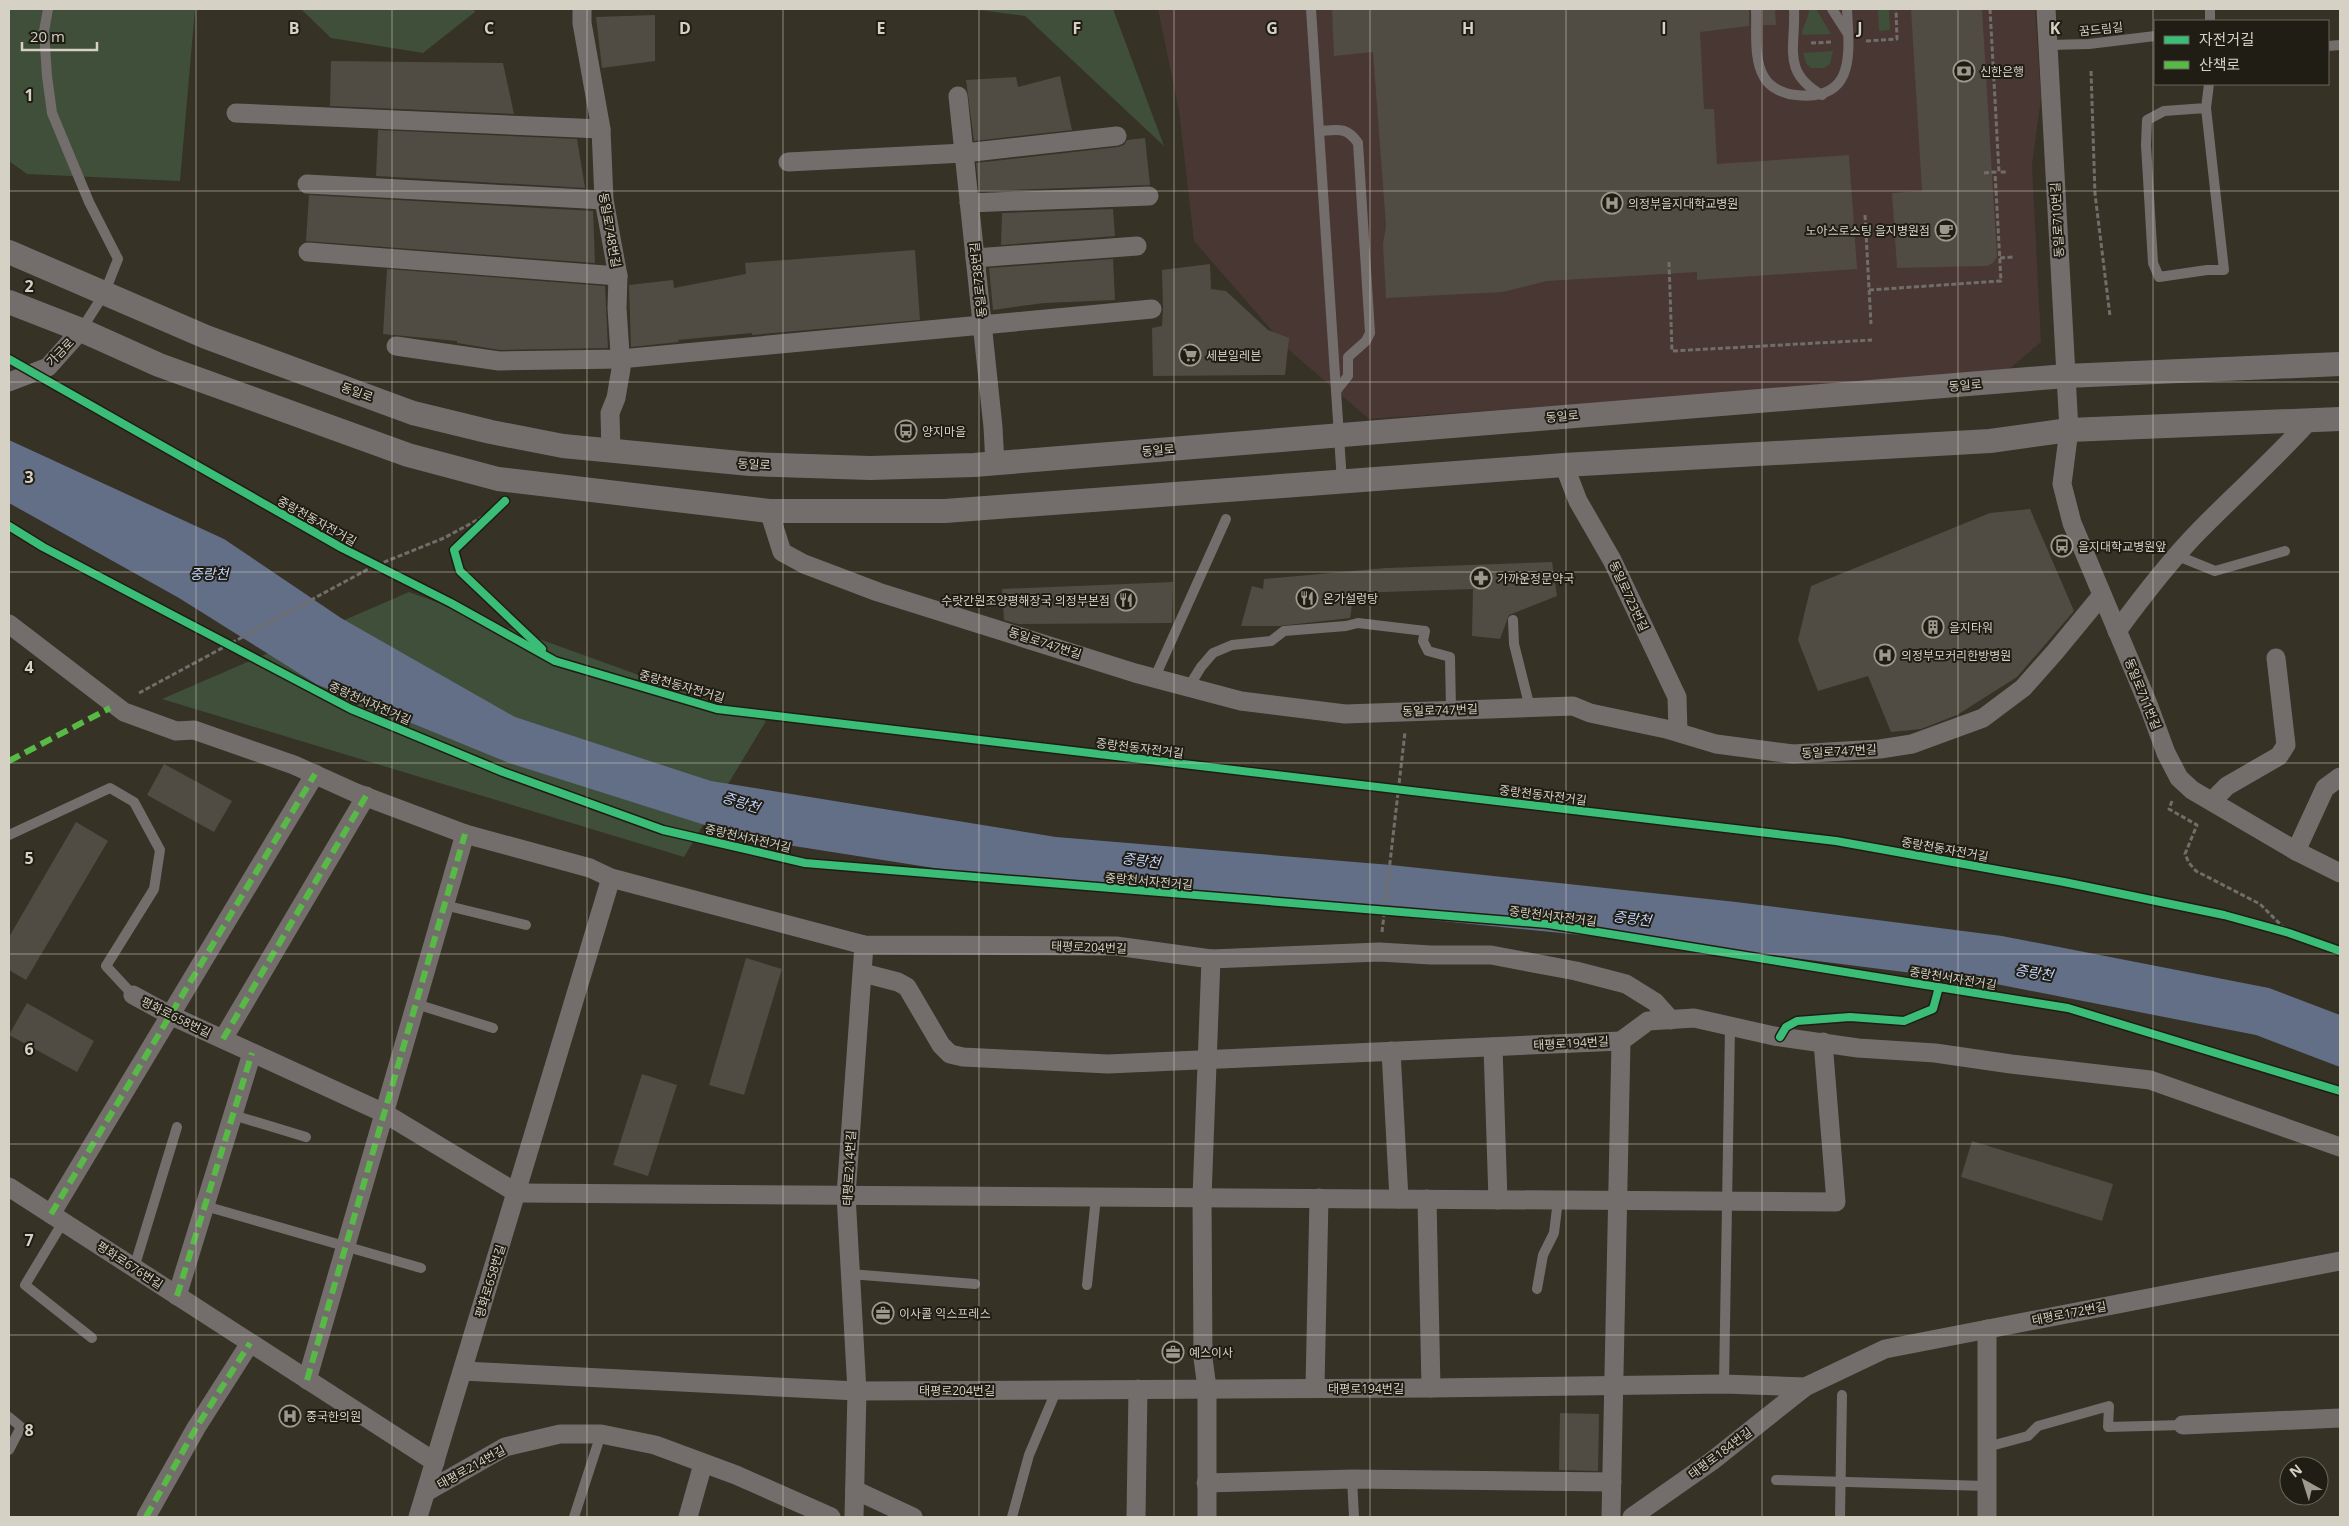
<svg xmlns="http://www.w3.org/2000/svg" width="2349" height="1526" viewBox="0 0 2349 1526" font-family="'Open Sans','Noto Sans KR',sans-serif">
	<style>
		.medical { fill: #493733 }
		.green { fill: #3f4f39 }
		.water { fill: #636e87 }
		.building { fill: #504c43 }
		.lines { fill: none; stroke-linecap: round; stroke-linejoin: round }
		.path { stroke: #716e69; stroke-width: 3; stroke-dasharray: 5 2.5; stroke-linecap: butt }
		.service { stroke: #736e6c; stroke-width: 10 }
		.minor { stroke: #736e6c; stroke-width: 19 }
		.tertiary { stroke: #736e6c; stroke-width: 24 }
		.quiet { stroke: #58b947; stroke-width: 6; stroke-dasharray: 12 6; stroke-linecap: butt }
		.cycleway-casing { stroke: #201d14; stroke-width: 11 }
		.cycleway { stroke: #3abd76; stroke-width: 8 }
		.grid { fill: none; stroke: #d5d1c4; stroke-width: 1; stroke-opacity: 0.55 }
		.labels { text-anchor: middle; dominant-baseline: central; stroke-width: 4; stroke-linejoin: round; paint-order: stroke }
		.street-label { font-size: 12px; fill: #d5d1c4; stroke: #201d14 }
		.poi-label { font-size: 12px; fill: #d5d1c4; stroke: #201d14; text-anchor: start }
		.water-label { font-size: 14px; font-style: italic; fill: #c0d4fd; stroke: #201d14 }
		.grid-label { font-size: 16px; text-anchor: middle; font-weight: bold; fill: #d5d1c4; stroke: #201d14; stroke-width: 4; stroke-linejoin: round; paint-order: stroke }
	</style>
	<rect width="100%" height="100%" fill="#363226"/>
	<polygon class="medical" points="1158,9 2035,9 2041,98 2032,165 2041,342 2002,375 1369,419 1289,350 1194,241 1179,111"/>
	<g class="green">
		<polygon points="9,9 195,9 180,181 27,174 9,161"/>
		<polygon points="301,9 474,9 475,12 423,53 331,38"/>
		<polygon points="971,9 1113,9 1164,146 1025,16"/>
		<path d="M1809 9H1816L1831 34 1802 35C1802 25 1809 19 1809 9Z"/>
		<polygon points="1878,9 1889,9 1890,30 1879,31"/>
		<polygon points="1833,51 1830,64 1824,68 1811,68 1806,63 1803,53"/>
		<polygon points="409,592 766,721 684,857 162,699"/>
	</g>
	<polygon class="water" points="9,440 224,539 341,618 515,717 711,781 1056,837 1391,865 1736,902 2002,936 2269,988 2340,1015 2340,1067 2256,1035 1991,983 1731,950 1392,916 1055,887 749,839 509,763 316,684 179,598 9,503"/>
	<g class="building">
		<polygon points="1332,9 1749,9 1749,26 1700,32 1704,109 1714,109 1717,164 1849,155 1857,269 1697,280 1697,272 1547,281 1503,292 1386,298 1383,244 1386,226 1373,52 1334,56"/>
		<polygon points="1763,9 1775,9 1776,25 1763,25"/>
		<polygon points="1911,9 1982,9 1997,257 1993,263 1987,266 1897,268 1892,193 1922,191"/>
		<polygon points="655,15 655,61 602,68 596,17"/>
		<polygon points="331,61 503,63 514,114 330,106"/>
		<polygon points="1060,76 1072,130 974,141 966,80 1016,77 1018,87"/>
		<polygon points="378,130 577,139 585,188 376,176"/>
		<polygon points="1145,138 1150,185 979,191 976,163 1118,147 1124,145 1127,140"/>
		<polygon points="309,195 593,211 595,263 306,241"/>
		<polygon points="1113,209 1115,236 1001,245 1002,213"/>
		<polygon points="915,250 920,320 752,335 752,333 678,340 679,342 631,347 629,285 673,280 674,288 746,274 745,263"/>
		<polygon points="1113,259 1115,300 1044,303 993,310 989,268"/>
		<polygon points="1210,264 1211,289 1226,291 1268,330 1289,338 1285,375 1153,376 1152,328 1162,326 1163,308 1162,270"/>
		<polygon points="387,269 605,286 608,348 500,350 457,343 457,341 383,334"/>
		<polygon points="2030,509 2074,611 2017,677 1957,715 1921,729 1891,732 1868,676 1818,691 1798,640 1811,586 1990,513"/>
		<polygon points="1552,562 1557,596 1509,615 1500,639 1472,636 1473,589 1354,593 1350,618 1279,626 1241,626 1252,586 1263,589 1264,579 1386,568"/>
		<polygon points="1173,582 1172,623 1018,624 1004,620 1002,589"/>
		<polygon points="164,764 232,801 214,832 147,795"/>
		<polygon points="76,822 108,841 26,980 9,970 9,937"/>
		<polygon points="746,958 782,969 744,1095 709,1085"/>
		<polygon points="27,1003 94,1041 77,1072 9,1035"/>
		<polygon points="642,1074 677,1085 648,1176 613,1165"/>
		<polygon points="1972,1141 2113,1184 2102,1221 1961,1177"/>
		<polygon points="1560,1413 1599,1414 1598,1471 1559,1470"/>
	</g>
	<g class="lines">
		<g class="path">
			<polyline points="1990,9 1999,172 2008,172"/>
			<polyline points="1866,41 1897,39 1896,9"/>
			<polyline points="1811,43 1832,42"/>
			<polyline points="2091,71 2095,194 2110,316"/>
			<polyline points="1865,215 1871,324"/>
			<polyline points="2000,258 2013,257"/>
			<polyline points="1669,262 1672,351 1872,340"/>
			<polyline points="1869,290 2001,281 1995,172 1983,173"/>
			<polyline points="139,693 372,567 444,538 492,512"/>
			<polyline points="2172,801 2169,809 2197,825 2185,854 2189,863 2196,871 2260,904 2289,933"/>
			<polyline points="1382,932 1405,732"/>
		</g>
		<g class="service">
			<polyline points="48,9 44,31 47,76 52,113 89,202 118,259 104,294 81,330"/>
			<polyline points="1311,9 1342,482"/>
			<path d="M1756 9C1757 29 1753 59 1764 77 1770 88 1784 94 1796 95 1857 102 1849 51 1847 9"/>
			<path d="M1794 9C1796 47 1781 72 1822 95"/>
			<polyline points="1832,9 1848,34"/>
			<polyline points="2210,9 2210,21"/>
			<polyline points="2048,45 2089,44 2155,36"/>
			<polyline points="2328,46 2340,45"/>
			<polyline points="2206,108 2164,111 2147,120 2146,145 2153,263 2159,277 2207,270 2224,270 2206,108 2209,84"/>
			<path d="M1319 131C1338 130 1346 126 1358 143L1370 333 1366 341 1348 357V376L1336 391"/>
			<polyline points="2178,556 2215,571 2285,551"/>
			<polyline points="1513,620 1514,644 1530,708"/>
			<polyline points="1155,677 1226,519"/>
			<polyline points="1188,688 1201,667 1213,653 1232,645 1271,641 1284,631 1346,626 1358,623 1425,631 1423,641 1428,651 1450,657 1451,709"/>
			<polyline points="9,835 110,788 134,802 160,850 154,889 106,966 133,995"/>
			<polyline points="444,905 526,925"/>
			<polyline points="416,1004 493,1028"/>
			<polyline points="233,1115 306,1137"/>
			<polyline points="205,1206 421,1268"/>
			<polyline points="63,1222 25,1285 92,1338"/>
			<polyline points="134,1268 177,1127"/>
			<polyline points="850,1274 975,1284"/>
			<polyline points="1087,1285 1096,1197"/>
			<polyline points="1537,1289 1543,1255 1554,1233 1558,1200"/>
			<polyline points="1724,1384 1730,1027"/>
			<polyline points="9,1417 21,1427 9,1450"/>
			<polyline points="1987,1447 2028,1436 2038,1426 2109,1406 2108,1427 2183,1425"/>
			<polyline points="1352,1479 1354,1517"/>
			<polyline points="1776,1480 1987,1486"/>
			<polyline points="574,1517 601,1434"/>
			<polyline points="1012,1517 1029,1455 1057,1389"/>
			<polyline points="1840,1517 1842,1395"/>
		</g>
		<g class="minor">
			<polyline points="582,9 582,23 601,129 604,200 618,276 617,308 621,369 616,398 610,413 611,452"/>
			<polyline points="2046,9 2069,430 2062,484 2072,523 2148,704 2166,753 2179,778 2192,790 2296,851 2340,873"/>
			<polyline points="958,96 993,427 995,464"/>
			<polyline points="236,113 601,129"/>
			<polyline points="788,162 964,153 1117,136"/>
			<polyline points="307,184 604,200"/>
			<polyline points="969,203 1149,196"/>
			<polyline points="308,252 618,276"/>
			<polyline points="975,258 1137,246"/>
			<polyline points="396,346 499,361 620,359 1152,309"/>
			<polyline points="9,382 48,367 81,330"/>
			<polyline points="1564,465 1578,501 1612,560 1677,697 1678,732"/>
			<polyline points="769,511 782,552 804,564 878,592 1135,673 1241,701 1345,714 1573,706 1590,713 1666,729 1716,744 1793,754 1880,749 1912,744 1983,718 2023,688 2055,652 2102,595"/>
			<polyline points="9,624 124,712 176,731 194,730 294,765 356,793 465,834 590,868 611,878 864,945 1116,946 1211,959 1202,1197 1203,1358 1207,1388 1207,1517"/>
			<path d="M2117 631C2142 597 2168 563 2197 533 2234 495 2273 461 2308 422"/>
			<polyline points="2212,801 2227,786 2279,756 2286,745 2276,658"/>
			<polyline points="2296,851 2325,788 2340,777"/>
			<polyline points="1211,959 1379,952 1431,955 1491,955 1576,971 1626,984 1655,1002 1671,1020"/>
			<polyline points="863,973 898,982 907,987 941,1045 950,1054 963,1057 1108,1064 1621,1041"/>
			<polyline points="133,995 170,1015 384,1113 517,1193"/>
			<polyline points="223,1039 366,796"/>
			<polyline points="1621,1041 1648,1021 1694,1018 1774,1036 1858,1048 1935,1053 2011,1064 2150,1080 2340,1147"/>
			<polyline points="1493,1047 1498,1200"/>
			<polyline points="1391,1051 1399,1199"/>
			<polyline points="9,1187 435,1462"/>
			<polyline points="517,1193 1836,1202 1823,1042"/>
			<polyline points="1427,1199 1431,1388"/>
			<polyline points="51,1214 315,774"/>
			<polyline points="177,1296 252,1053"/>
			<polyline points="1987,1329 1987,1517"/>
			<polyline points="463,1371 857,1391 1431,1388 1724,1384 1805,1387"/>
			<polyline points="307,1380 465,834"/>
			<polyline points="1315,1388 1319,1198"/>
			<polyline points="2183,1425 2340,1418"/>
			<polyline points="1206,1483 1352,1479 1612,1482"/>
			<polyline points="855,1490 913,1517"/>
			<polyline points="426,1492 505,1447 560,1434 601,1434 655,1445 736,1475 831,1517"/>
			<polyline points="146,1517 196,1428 250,1343"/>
			<polyline points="418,1517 611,878"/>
			<polyline points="688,1517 703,1464"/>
			<polyline points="854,1517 857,1391 846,1195 864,945"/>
			<polyline points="1136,1517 1138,1389"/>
			<polyline points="1611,1517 1621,1041"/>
			<polyline points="1632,1517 1712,1461 1805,1387 1885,1349 2340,1261"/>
		</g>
		<g class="tertiary">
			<polyline points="9,252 206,337 413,413 491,432 563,446 750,464 870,468 974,465 2066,376 2340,364"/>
			<polyline points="9,302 81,330 159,365 408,455 498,479 769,511 945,511 1564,465 1990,441 2069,430 2340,419"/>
		</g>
		<g class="quiet">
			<polyline points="9,761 110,708"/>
			<polyline points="223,1039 366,796"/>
			<polyline points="51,1214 315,774"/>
			<polyline points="177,1296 252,1053"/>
			<polyline points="307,1380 465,834"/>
			<polyline points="146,1517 196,1428 250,1343"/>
		</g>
		<g class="cycleway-casing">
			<g id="cycleway">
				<polyline points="9,359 342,548 451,603 555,661 717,709 1836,841 2064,882 2224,915 2289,933 2340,951"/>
				<polyline points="505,501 454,550 460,571 542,649"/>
				<polyline points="9,526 43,547 351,709 503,772 663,830 805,863 1548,924 2068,1008 2340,1091"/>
				<polyline points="1780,1037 1786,1027 1797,1021 1850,1017 1904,1021 1933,1009 1939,987"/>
			</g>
		</g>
		<use href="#cycleway" class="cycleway"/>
	</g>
	<path class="grid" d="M196 9V1517M392 9V1517M587 9V1517M783 9V1517M979 9V1517M1174 9V1517M1370 9V1517M1566 9V1517M1762 9V1517M1958 9V1517M2153 9V1517M9 191H2340M9 382H2340M9 572H2340M9 763H2340M9 954H2340M9 1144H2340M9 1335H2340"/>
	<defs>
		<g id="bank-ring" transform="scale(1.125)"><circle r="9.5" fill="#201d14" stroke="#9d998d" stroke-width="1.5"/><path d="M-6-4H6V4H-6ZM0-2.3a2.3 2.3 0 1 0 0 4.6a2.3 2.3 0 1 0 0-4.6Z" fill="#9d998d"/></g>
		<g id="hospital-ring" transform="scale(1.125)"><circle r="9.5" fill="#201d14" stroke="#9d998d" stroke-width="1.5"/><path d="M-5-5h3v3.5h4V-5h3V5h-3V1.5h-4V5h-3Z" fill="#9d998d"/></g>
		<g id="cafe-ring" transform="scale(1.125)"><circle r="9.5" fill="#201d14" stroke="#9d998d" stroke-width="1.5"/><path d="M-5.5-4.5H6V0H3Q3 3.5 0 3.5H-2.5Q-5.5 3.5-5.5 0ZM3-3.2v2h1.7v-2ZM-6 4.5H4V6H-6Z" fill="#9d998d"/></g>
		<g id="supermarket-ring" transform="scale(1.125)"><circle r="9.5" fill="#201d14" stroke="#9d998d" stroke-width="1.5"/><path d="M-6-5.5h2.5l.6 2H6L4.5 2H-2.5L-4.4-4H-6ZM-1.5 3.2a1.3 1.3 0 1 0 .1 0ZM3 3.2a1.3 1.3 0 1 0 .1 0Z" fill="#9d998d"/></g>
		<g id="bus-ring" transform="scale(1.125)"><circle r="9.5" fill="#201d14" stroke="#9d998d" stroke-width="1.5"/><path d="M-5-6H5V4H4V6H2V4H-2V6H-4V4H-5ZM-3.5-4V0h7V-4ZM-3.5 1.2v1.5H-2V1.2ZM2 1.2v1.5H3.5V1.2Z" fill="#9d998d"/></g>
		<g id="pharmacy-ring" transform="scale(1.125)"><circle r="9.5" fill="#201d14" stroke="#9d998d" stroke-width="1.5"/><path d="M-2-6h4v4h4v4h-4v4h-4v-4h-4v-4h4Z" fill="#9d998d"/></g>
		<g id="restaurant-ring" transform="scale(1.125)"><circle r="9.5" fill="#201d14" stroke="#9d998d" stroke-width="1.5"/><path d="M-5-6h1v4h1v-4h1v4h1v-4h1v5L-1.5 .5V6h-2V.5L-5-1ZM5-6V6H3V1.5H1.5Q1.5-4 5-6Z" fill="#9d998d"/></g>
		<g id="building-ring" transform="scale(1.125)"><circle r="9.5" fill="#201d14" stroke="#9d998d" stroke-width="1.5"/><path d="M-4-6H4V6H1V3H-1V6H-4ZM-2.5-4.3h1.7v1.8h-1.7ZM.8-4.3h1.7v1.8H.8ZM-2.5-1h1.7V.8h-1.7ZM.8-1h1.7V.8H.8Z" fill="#9d998d"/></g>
		<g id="office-ring" transform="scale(1.125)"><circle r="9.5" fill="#201d14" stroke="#9d998d" stroke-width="1.5"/><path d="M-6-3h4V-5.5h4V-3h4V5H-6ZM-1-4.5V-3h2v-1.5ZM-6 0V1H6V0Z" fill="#9d998d"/></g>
	</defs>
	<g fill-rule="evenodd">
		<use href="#bank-ring" x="1964" y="71"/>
		<use href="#hospital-ring" x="1612" y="203"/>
		<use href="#cafe-ring" x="1946" y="230"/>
		<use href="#supermarket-ring" x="1190" y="355"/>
		<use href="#bus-ring" x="906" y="431"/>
		<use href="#bus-ring" x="2062" y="546"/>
		<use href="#pharmacy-ring" x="1481" y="578"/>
		<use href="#restaurant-ring" x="1307" y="598"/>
		<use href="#restaurant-ring" x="1126" y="600"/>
		<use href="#building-ring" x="1933" y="627"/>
		<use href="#hospital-ring" x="1885" y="655"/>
		<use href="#office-ring" x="883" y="1313"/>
		<use href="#office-ring" x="1173" y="1352"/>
		<use href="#hospital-ring" x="290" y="1416"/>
	</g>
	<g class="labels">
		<g class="street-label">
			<text transform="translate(2101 29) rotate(-6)">꿈드림길</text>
			<text transform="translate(2057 220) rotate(-93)">동일로710번길</text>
			<text transform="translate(610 230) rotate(80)">동일로748번길</text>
			<text transform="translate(978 280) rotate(-96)">동일로738번길</text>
			<text transform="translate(60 352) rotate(-46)">가금로</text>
			<text transform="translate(1965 385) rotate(-5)">동일로</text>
			<text transform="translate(357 392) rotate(20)">동일로</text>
			<text transform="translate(1562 416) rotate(-5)">동일로</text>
			<text transform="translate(1158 450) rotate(-5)">동일로</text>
			<text transform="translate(754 464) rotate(3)">동일로</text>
			<text transform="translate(317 521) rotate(29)">중랑천동자전거길</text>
			<text transform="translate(1629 596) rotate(65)">동일로723번길</text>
			<text transform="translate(1045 643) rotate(18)">동일로747번길</text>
			<text transform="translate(682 686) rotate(16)">중랑천동자전거길</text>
			<text transform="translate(2143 694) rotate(68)">동일로711번길</text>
			<text transform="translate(370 703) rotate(24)">중랑천서자전거길</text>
			<text transform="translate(1440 710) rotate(-2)">동일로747번길</text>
			<text transform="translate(1140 748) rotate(7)">중랑천동자전거길</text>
			<text transform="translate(1839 751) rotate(-3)">동일로747번길</text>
			<text transform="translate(1543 795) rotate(7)">중랑천동자전거길</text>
			<text transform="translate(748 838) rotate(13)">중랑천서자전거길</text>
			<text transform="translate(1945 849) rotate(10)">중랑천동자전거길</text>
			<text transform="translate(1149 881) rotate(5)">중랑천서자전거길</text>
			<text transform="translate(1553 916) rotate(7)">중랑천서자전거길</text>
			<text transform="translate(1089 947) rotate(2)">태평로204번길</text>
			<text transform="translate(1953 978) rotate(9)">중랑천서자전거길</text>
			<text transform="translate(176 1017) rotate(26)">평화로658번길</text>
			<text transform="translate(1571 1043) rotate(-3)">태평로194번길</text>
			<text transform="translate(849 1168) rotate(-87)">태평로214번길</text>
			<text transform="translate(130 1265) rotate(33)">평화로676번길</text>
			<text transform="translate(490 1281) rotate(-73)">평화로658번길</text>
			<text transform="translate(2069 1313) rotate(-11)">태평로172번길</text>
			<text x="1366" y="1388">태평로194번길</text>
			<text x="957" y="1390">태평로204번길</text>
			<text transform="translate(1720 1453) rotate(-37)">태평로184번길</text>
			<text transform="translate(471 1467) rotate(-29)">태평로214번길</text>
		</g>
		<g class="poi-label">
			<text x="1980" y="71">신한은행</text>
			<text x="1628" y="203">의정부을지대학교병원</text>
			<text x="1930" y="230" text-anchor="end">노아스로스팅 을지병원점</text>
			<text x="1206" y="355">세븐일레븐</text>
			<text x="922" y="431">양지마을</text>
			<text x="2078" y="546">을지대학교병원앞</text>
			<text x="1497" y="578">가까운정문약국</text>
			<text x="1323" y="598">온가설렁탕</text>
			<text x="1110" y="600" text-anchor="end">수랏간원조양평해장국 의정부본점</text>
			<text x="1949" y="627">을지타워</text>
			<text x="1901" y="655">의정부모커리한방병원</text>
			<text x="899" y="1313">이사콜 익스프레스</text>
			<text x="1189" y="1352">예스이사</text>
			<text x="306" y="1416">중국한의원</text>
		</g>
		<g class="water-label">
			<text x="209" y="573">중랑천</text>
			<text transform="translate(741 802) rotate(17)">중랑천</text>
			<text transform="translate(1141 860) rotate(7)">중랑천</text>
			<text transform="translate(1632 918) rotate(7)">중랑천</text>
			<text transform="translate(2034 972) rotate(9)">중랑천</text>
		</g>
	</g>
	<g class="grid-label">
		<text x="294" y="34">B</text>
		<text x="489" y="34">C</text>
		<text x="685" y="34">D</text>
		<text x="881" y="34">E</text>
		<text x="1077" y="34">F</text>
		<text x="1272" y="34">G</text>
		<text x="1468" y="34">H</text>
		<text x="1664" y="34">I</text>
		<text x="1860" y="34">J</text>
		<text x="2055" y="34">K</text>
		<text x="29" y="101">1</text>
		<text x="29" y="292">2</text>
		<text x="29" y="483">3</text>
		<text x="29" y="673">4</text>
		<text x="29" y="864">5</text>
		<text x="29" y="1055">6</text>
		<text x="29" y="1246">7</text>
		<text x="29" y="1436">8</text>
	</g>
	<rect width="2349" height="1526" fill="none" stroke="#d5d1c4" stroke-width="20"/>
	<rect x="2154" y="20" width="175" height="65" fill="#201d14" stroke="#68655a"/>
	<rect x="2164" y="36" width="25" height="8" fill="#3abd76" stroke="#68655a"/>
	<text x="2199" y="45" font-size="15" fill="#d5d1c4">자전거길</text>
	<rect x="2164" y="61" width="25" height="8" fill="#58b947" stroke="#68655a"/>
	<text x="2199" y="70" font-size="15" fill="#d5d1c4">산책로</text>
	<g transform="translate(2304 1481) rotate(321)"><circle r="24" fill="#201d14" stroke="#68655a"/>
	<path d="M0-4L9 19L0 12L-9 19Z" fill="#9d998d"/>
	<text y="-8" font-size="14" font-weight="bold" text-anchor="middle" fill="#d5d1c4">N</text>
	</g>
	<path d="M22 42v8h75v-8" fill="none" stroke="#d5d1c4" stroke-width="2.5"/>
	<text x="30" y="42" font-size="15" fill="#d5d1c4" stroke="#201d14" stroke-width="4" paint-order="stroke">20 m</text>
</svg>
